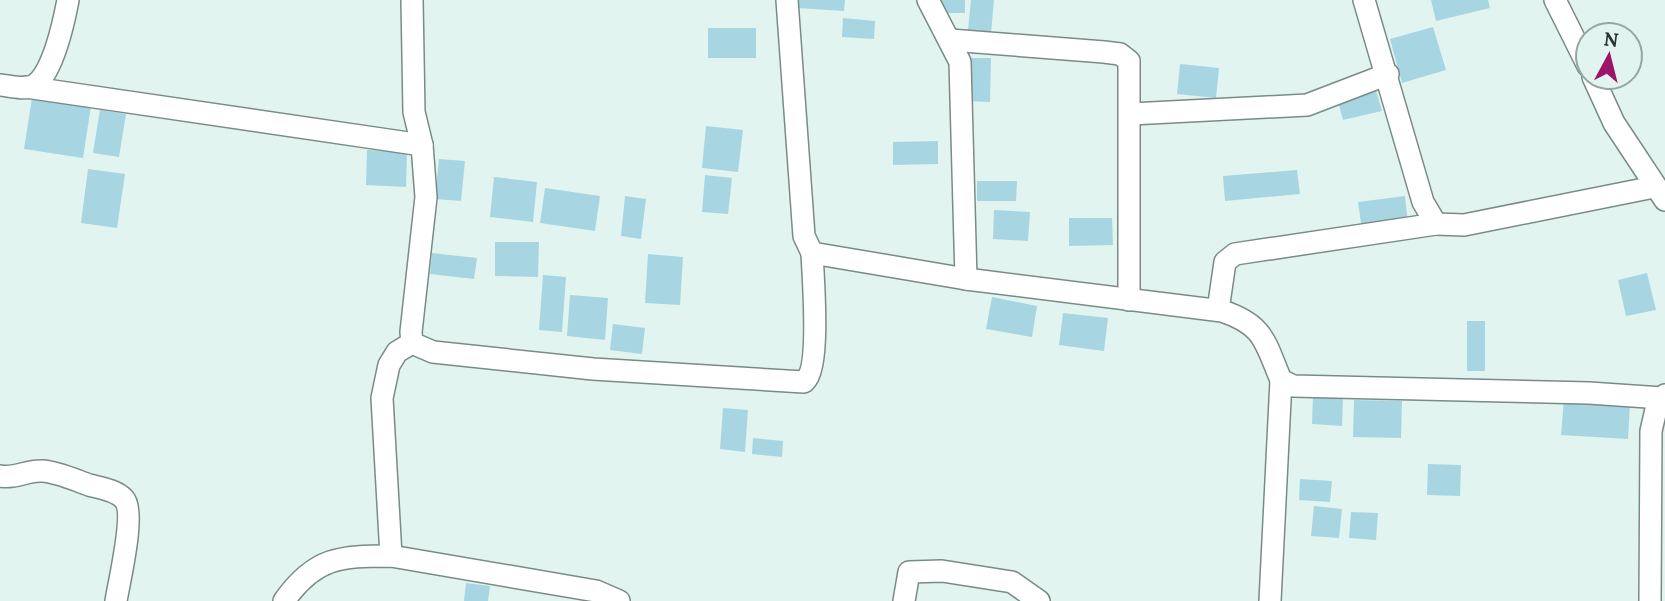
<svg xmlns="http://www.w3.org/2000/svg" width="1665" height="601" viewBox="0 0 1665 601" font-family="Lora,serif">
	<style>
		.building { fill: #a7d6e2 }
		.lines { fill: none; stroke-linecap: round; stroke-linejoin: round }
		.minor-casing { stroke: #798b87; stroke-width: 24 }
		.minor { stroke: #fff; stroke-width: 21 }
	</style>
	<rect width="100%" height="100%" fill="#e1f4f0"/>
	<g class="building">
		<polygon points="798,0 845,0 844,11 797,8"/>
		<rect x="938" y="0" width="27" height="13"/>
		<polygon points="971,0 994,0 991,33 968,30"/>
		<polygon points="1431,0 1488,0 1490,8 1436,21"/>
		<polygon points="843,18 875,21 874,39 842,37"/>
		<polygon points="1433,27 1446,70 1402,83 1390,39"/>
		<rect x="708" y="28" width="48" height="30"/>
		<polygon points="965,58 991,58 990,102 964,101"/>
		<polygon points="1180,64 1219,68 1216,98 1177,94"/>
		<polygon points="1375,87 1382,111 1343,120 1337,97"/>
		<polygon points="32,98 91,106 83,158 24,149"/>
		<polygon points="100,110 126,114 119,157 93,153"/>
		<polygon points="706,126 743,130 738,172 702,168"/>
		<polygon points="938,141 938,164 893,165 893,142"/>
		<polygon points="367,150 407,152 406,187 366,185"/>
		<polygon points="439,159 465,161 461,201 435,199"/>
		<polygon points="88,169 125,174 117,228 81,223"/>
		<polygon points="1297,170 1300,194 1225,201 1223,176"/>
		<polygon points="705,175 732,178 728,214 702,212"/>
		<polygon points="494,177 537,182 533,222 490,217"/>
		<polygon points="977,181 1017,181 1016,201 977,201"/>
		<polygon points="545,188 600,196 595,231 540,223"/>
		<polygon points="625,196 646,199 641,239 621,236"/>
		<polygon points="1405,196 1408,224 1362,230 1358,202"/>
		<polygon points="994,210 1030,212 1028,241 993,239"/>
		<polygon points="1069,218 1112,218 1113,245 1069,246"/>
		<polygon points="495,242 539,242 538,277 495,276"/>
		<polygon points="432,253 477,258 474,279 430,274"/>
		<polygon points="648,254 683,257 680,305 645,303"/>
		<polygon points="1647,273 1656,310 1626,316 1618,280"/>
		<polygon points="543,275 566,277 562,332 539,330"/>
		<polygon points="570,295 608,298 605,340 567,336"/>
		<polygon points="992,297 1037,306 1032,337 986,329"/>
		<polygon points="1063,313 1108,318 1104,351 1059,345"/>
		<rect x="1467" y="321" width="18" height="50"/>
		<polygon points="613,324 645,328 642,354 610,350"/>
		<polygon points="1313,396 1343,397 1342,426 1312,424"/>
		<polygon points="1564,399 1630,403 1628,439 1561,435"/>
		<polygon points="1354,400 1402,401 1401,438 1353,437"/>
		<polygon points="723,408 748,410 745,452 720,449"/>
		<polygon points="753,438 783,441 782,457 752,454"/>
		<polygon points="1428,464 1461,465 1460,496 1427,495"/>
		<polygon points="1300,479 1332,481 1330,502 1299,500"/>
		<polygon points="1314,506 1342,509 1339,538 1311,536"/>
		<polygon points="1351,512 1378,513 1376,540 1349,538"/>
		<polygon points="466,583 490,586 488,601 464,601"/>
	</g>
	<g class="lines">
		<g class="minor-casing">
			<g id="minor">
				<path d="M412 0 414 112 422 145 426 197 411 332 412 343 433 352 593 369 804 382C821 369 813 277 812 253"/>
				<path d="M787 0 804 236 812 253 966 279 1222 311C1265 325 1265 343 1281 380L1293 386 1589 393 1662 398"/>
				<polyline points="928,0 960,62 966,279"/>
				<polyline points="1364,0 1423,202 1436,224 1464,225 1654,187"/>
				<polyline points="1555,0 1588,66"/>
				<polyline points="950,40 1104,52 1120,54 1129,61 1129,300"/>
				<polyline points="1593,77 1614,123 1665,200"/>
				<path d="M0 85C9 86 25 90 33 86 53 75 64 21 68 0"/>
				<polyline points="26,87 422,145"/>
				<polyline points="1131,114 1307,105 1388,74"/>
				<polyline points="1218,310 1225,262 1235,254 1436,224"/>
				<path d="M0 476C16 479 27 470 42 471 58 472 75 480 89 485 101 488 116 490 124 499 136 512 119 582 116 601"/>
				<polyline points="391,556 382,398 389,365 397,352 412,343"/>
				<path d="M284 601C315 557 340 556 391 556L596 591 619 601"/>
				<polyline points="904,601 909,572 942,571 1012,582 1039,601"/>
				<polyline points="1270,601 1281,380"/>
				<polyline points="1650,601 1651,431 1657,405 1665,395"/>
			</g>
		</g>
		<use href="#minor" class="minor"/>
	</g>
	<g transform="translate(1609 56) rotate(7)"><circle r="33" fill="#e1f4f0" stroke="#97a6a3" stroke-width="2"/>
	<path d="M0-5L12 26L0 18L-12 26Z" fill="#9b1568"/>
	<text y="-10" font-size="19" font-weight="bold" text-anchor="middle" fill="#29302f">N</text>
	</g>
</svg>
